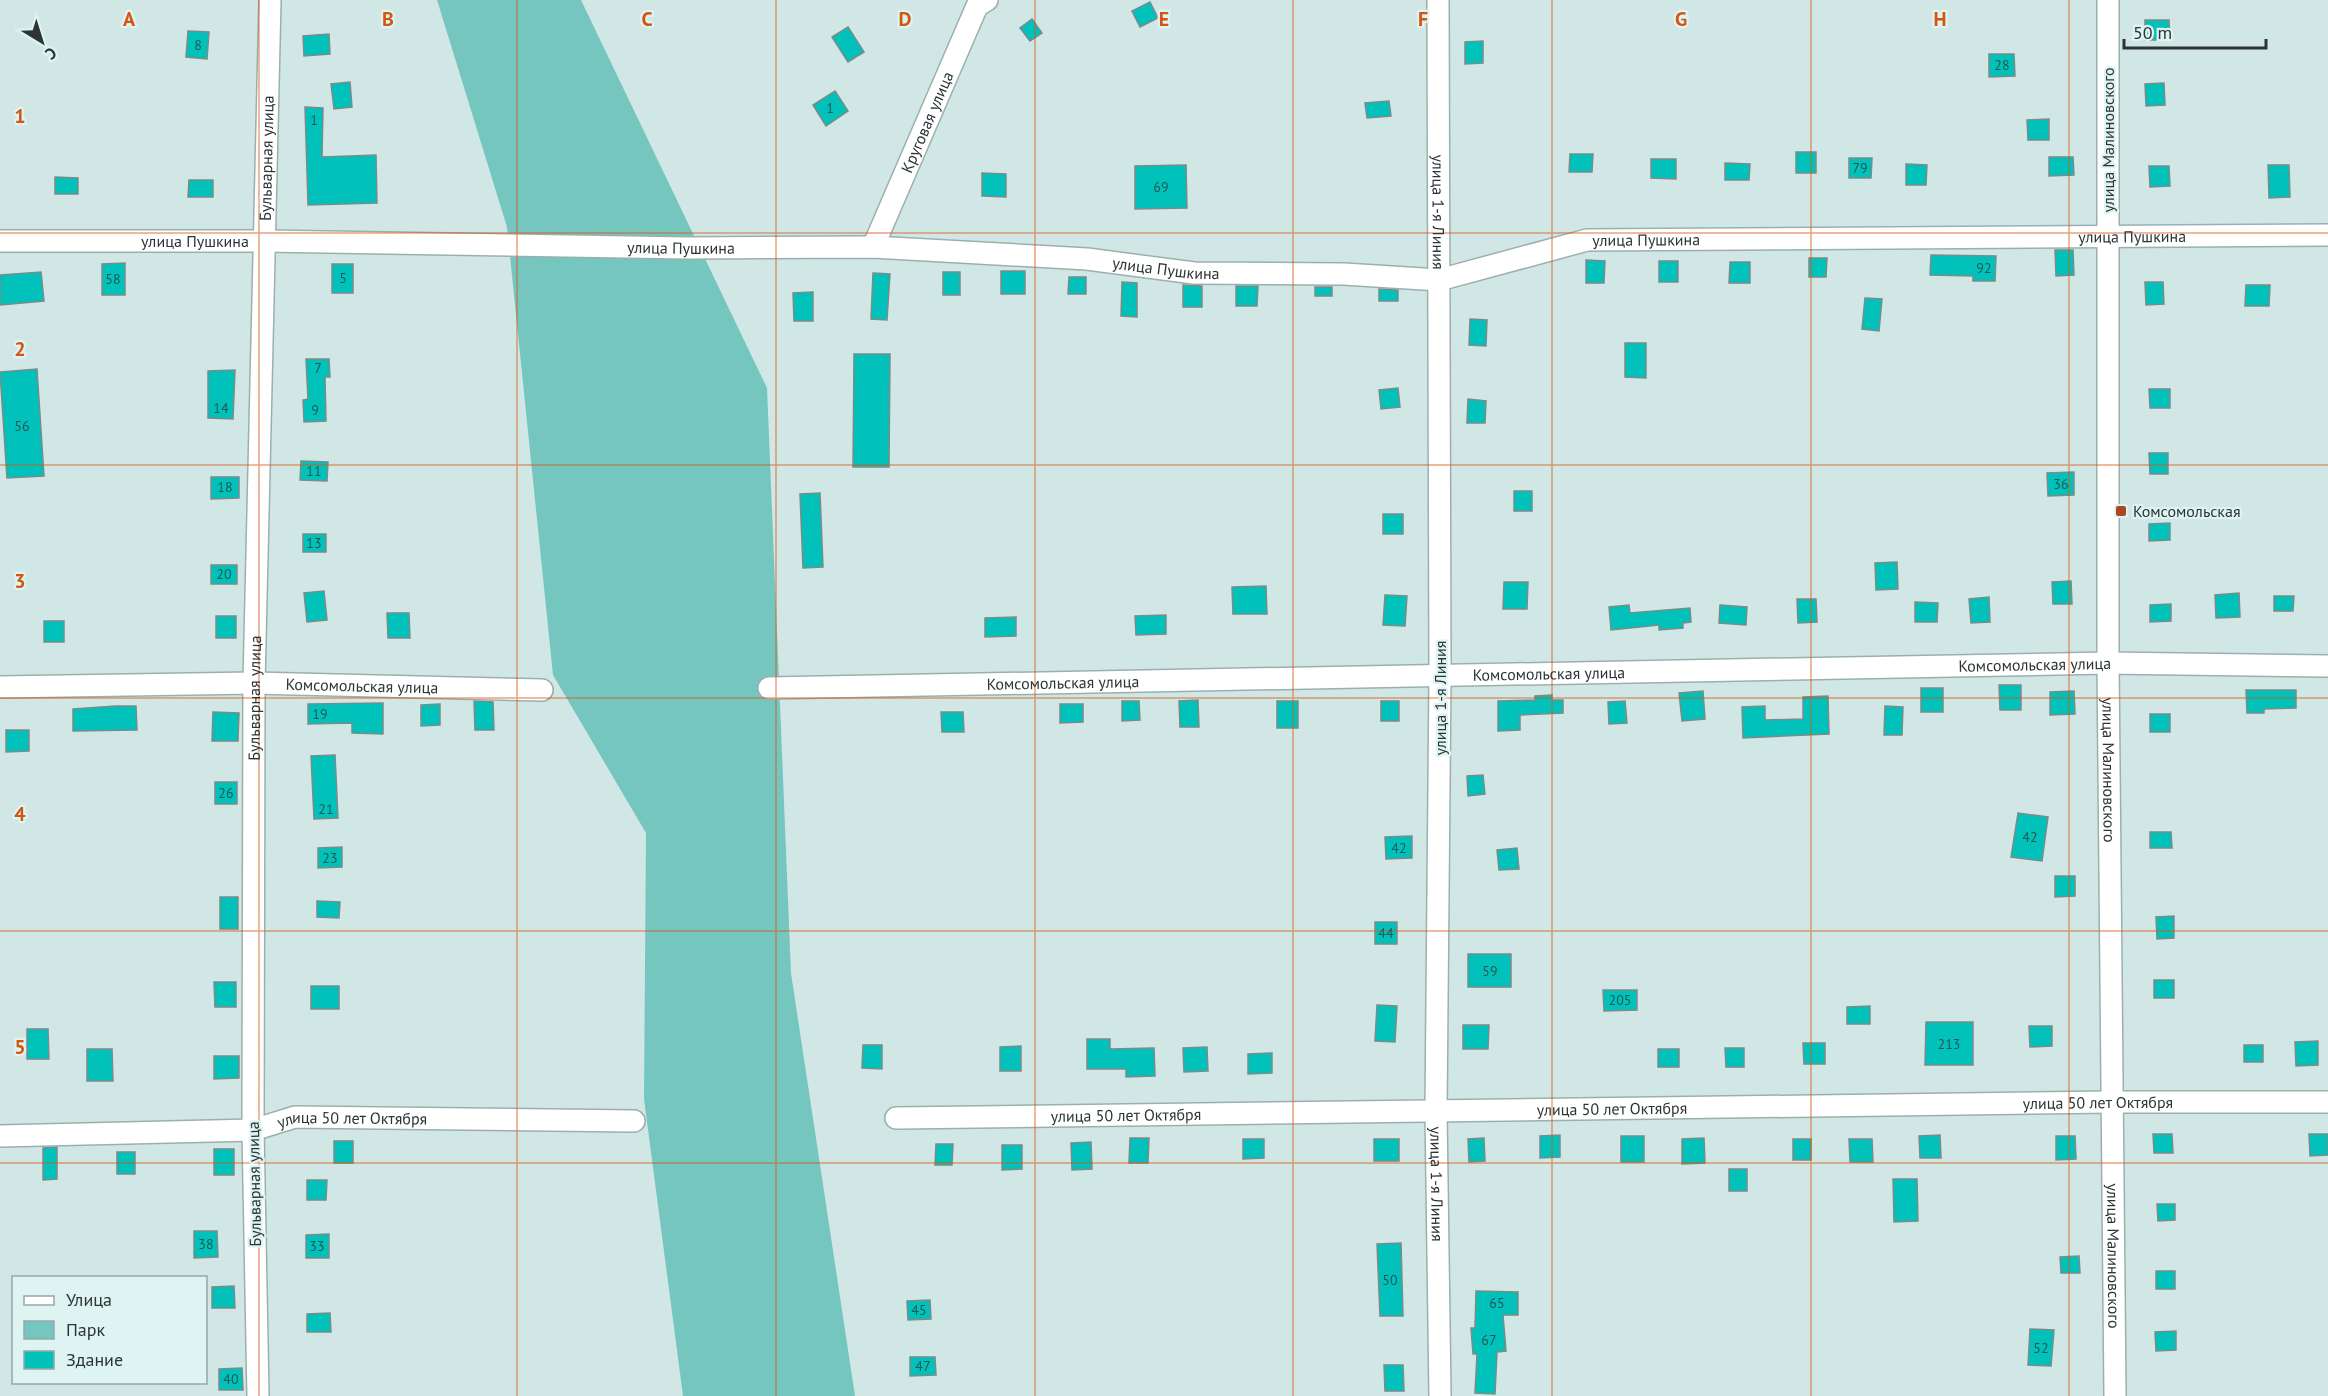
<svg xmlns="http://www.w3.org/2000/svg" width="2328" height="1396" viewBox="0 0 2328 1396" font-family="'PT Sans',sans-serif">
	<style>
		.green { fill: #76c6c0 }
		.building { fill: #01c2ba; stroke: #788c8a; stroke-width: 1.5 }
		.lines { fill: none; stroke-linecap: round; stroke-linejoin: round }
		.minor-casing { stroke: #9bb0ae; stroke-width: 24 }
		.minor { stroke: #fff; stroke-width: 21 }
		.grid { fill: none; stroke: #d55510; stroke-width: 1.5; stroke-opacity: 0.55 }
		.poi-dot { fill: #ae4720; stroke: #def4f2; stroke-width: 2 }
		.labels { text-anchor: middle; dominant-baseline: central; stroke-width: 4.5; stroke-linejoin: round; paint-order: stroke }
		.number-label { font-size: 14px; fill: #215856 }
		.street-label { font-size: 16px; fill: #2c3434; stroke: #def4f2 }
		.poi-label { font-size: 16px; fill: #2c3434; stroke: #def4f2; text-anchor: start }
		.grid-label { font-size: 20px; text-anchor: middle; font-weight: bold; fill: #d55510; stroke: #def4f2; stroke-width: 4.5; stroke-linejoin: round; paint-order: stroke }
	</style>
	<rect width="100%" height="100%" fill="#d1e7e5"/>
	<polygon class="green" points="437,0 581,0 767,388 791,973 855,1396 683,1396 644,1099 646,833 553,675 507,227"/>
	<g class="building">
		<polygon points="1150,2 1158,18 1140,27 1132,11"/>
		<polygon points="1032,19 1042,33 1030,41 1020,28"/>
		<polygon points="2145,20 2169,20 2170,40 2145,40"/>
		<polygon points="848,27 864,52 848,62 832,37"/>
		<polygon points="188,31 209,32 207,59 186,57"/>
		<polygon points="329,34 330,54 304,56 303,36"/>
		<polygon points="1483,41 1483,63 1465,64 1465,42"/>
		<polygon points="1989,54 2014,54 2015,76 1989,77"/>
		<polygon points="350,82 352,107 334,109 331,84"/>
		<polygon points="2164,83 2165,105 2146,106 2145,84"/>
		<polygon points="835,91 848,111 826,126 813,105"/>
		<polygon points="1389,101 1391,116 1367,118 1365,103"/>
		<polygon points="305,107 323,108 322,157 376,155 377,203 308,205"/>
		<polygon points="2049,119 2049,140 2028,140 2027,120"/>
		<rect x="1796" y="152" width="20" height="21"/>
		<polygon points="1570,154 1593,154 1592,172 1569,172"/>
		<polygon points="2049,157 2073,157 2074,175 2049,176"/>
		<polygon points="1849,158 1872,158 1871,178 1849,178"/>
		<polygon points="1651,159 1676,159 1676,179 1651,178"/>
		<polygon points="1725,163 1750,164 1749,180 1725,180"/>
		<polygon points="1906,164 1927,165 1926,185 1906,185"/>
		<polygon points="1186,165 1187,208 1135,209 1135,166"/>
		<polygon points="2268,165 2289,165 2290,197 2269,198"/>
		<polygon points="2149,166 2169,166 2170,186 2150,187"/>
		<polygon points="982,173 1006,174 1006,197 982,196"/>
		<polygon points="55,177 78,178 78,194 55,194"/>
		<polygon points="189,180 213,180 213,197 188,197"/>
		<polygon points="2055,250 2073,250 2074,275 2056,276"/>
		<polygon points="1931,255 1996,256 1995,281 1973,281 1973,276 1930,275"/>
		<polygon points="1809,258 1827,258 1826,277 1809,277"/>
		<polygon points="1586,260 1605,261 1604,283 1586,283"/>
		<rect x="1659" y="261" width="19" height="21"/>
		<polygon points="1730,262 1750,262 1750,283 1729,283"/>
		<polygon points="125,263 125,295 102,295 102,264"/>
		<rect x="332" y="264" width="21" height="29"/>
		<rect x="1001" y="271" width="24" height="23"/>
		<polygon points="41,272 44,301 0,305 0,275"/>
		<rect x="943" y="272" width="17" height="23"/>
		<polygon points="873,273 890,274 887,320 871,319"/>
		<polygon points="1069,277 1086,277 1086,294 1068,294"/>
		<polygon points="1122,282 1137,283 1137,317 1121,316"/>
		<polygon points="2145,282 2163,282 2164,304 2146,305"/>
		<polygon points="1183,285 1202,286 1202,307 1183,307"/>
		<polygon points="2246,285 2270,285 2269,306 2245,306"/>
		<polygon points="1236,286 1258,286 1257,306 1236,306"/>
		<rect x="1315" y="287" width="17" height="9"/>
		<polygon points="1379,289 1398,290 1398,301 1379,301"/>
		<polygon points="813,292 813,321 794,321 793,293"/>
		<polygon points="1865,298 1882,299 1879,331 1862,329"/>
		<polygon points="1470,319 1487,320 1486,346 1469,345"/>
		<polygon points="1625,343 1646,343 1646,378 1625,377"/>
		<polygon points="854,354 890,354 889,467 853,467"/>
		<polygon points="306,359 329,359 330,377 325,377 326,421 304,422 303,400 308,399"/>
		<polygon points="37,369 44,476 7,478 0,372"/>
		<polygon points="235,370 233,419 208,418 208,371"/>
		<polygon points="1398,388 1400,407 1381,409 1379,390"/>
		<polygon points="2149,389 2170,389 2170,408 2150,408"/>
		<polygon points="1468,399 1486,401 1485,423 1467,423"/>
		<polygon points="2149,453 2168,453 2168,474 2150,474"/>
		<polygon points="301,461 328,462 327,481 300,480"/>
		<polygon points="2074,472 2074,495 2048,496 2047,473"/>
		<polygon points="211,477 239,477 239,498 211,499"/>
		<rect x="1514" y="491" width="18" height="20"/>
		<polygon points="820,493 823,567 803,568 800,494"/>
		<rect x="1383" y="514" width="20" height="20"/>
		<polygon points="2170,523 2170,540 2149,541 2149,524"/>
		<rect x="303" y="534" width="23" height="18"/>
		<polygon points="1897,562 1898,589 1876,590 1875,563"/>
		<rect x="211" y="565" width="26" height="19"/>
		<polygon points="2071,581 2072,604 2053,604 2052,582"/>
		<polygon points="1504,582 1528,582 1527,609 1503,609"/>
		<polygon points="1266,586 1267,614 1233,614 1232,587"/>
		<polygon points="324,591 327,620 307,622 304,593"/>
		<polygon points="2239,593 2240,617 2216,618 2215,595"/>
		<polygon points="1385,595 1407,596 1405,626 1383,625"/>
		<polygon points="2274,596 2294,596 2293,611 2274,611"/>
		<polygon points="1989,597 1990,622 1971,623 1969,599"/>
		<polygon points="1797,599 1816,599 1817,622 1798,623"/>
		<polygon points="1915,602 1938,603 1937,622 1915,622"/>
		<polygon points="2171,604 2171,621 2150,622 2150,605"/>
		<polygon points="1629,605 1630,613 1690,608 1691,622 1683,623 1683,628 1659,630 1659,625 1611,630 1609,607"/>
		<polygon points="1720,605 1747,607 1746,625 1719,623"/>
		<polygon points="387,613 409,613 410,638 388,638"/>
		<polygon points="1166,615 1166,634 1136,635 1135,616"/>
		<rect x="216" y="616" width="20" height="22"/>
		<polygon points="1016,617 1016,636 985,637 985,618"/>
		<rect x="44" y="621" width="20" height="21"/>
		<polygon points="1999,685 2021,685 2021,710 2000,710"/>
		<rect x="1921" y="688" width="22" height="24"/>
		<polygon points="2246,690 2296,690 2296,708 2264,709 2264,713 2247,713"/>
		<polygon points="1703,691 1705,719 1682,721 1679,693"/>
		<polygon points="2074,691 2075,714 2050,715 2050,692"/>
		<polygon points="1552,695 1552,700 1563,700 1563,713 1520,715 1520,730 1498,731 1498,701 1535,700 1535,696"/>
		<polygon points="1828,696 1829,734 1743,738 1742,707 1765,706 1765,720 1803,719 1803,697"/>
		<polygon points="1198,700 1199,727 1180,727 1179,701"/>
		<polygon points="474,701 493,702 494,730 475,730"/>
		<polygon points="1122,701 1139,701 1140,720 1122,721"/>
		<rect x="1277" y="701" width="21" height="27"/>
		<rect x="1381" y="701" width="18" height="20"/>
		<polygon points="1625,701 1627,723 1609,724 1608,702"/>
		<polygon points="383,703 383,734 352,733 352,723 308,724 308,704"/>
		<polygon points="440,704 440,725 421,726 421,705"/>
		<polygon points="1060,704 1083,704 1083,722 1060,723"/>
		<polygon points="116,706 136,706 137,730 73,731 73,709"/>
		<polygon points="1885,706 1903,707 1902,735 1884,735"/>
		<polygon points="213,712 239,713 238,741 212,741"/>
		<polygon points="941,712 963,712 964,732 942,732"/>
		<rect x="2150" y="714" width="20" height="18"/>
		<polygon points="6,730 29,730 29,751 6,752"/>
		<polygon points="335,755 338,818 314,819 311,756"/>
		<polygon points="1483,775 1485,794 1468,796 1467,776"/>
		<rect x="215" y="782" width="22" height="22"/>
		<polygon points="2018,813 2048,817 2042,861 2011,857"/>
		<polygon points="2150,832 2171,832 2172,848 2150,848"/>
		<polygon points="1412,836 1412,858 1386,859 1385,837"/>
		<polygon points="342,847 342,867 318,868 318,848"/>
		<polygon points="1517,848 1519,869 1499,870 1497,850"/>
		<polygon points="2055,876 2075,876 2075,896 2055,897"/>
		<rect x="220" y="897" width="18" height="32"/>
		<polygon points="317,901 340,902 339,918 317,917"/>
		<polygon points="2174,916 2174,938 2157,939 2156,917"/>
		<rect x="1375" y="922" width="22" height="22"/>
		<rect x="1468" y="954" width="43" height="33"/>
		<rect x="2154" y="980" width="20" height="18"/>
		<polygon points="214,982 236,982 236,1007 215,1007"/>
		<rect x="311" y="986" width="28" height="23"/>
		<polygon points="1603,990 1637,990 1637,1010 1604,1011"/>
		<polygon points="1377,1005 1397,1006 1395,1042 1375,1041"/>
		<polygon points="1870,1006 1870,1024 1847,1024 1847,1007"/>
		<polygon points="1926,1022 1973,1022 1973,1065 1925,1065"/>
		<polygon points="1463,1025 1489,1025 1488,1049 1463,1049"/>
		<polygon points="2029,1026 2052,1026 2052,1046 2030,1047"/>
		<polygon points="27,1029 48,1029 49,1059 27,1059"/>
		<polygon points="1087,1039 1110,1039 1110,1049 1154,1048 1155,1076 1126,1077 1126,1069 1087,1069"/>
		<polygon points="2318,1041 2318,1065 2296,1066 2295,1042"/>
		<polygon points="1803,1043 1825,1043 1825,1064 1804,1064"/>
		<polygon points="863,1045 882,1045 882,1069 862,1068"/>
		<rect x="2244" y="1045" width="19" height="17"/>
		<polygon points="1021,1046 1021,1071 1000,1071 1000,1047"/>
		<polygon points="1207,1047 1208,1071 1184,1072 1183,1048"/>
		<polygon points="1725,1048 1744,1048 1744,1067 1726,1067"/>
		<polygon points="87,1049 112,1049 113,1081 87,1081"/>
		<rect x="1658" y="1049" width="21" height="18"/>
		<polygon points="1272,1053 1272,1073 1248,1074 1248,1054"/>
		<polygon points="214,1056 239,1056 239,1078 214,1079"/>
		<polygon points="2153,1134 2172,1134 2173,1153 2154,1153"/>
		<polygon points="2309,1134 2328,1134 2328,1155 2310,1156"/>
		<polygon points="1560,1135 1560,1157 1540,1158 1540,1136"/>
		<polygon points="1940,1135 1941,1158 1920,1158 1919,1136"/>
		<rect x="1621" y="1136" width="23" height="26"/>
		<polygon points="2056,1136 2075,1136 2076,1159 2056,1160"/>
		<polygon points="1130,1138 1149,1138 1148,1163 1129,1163"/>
		<polygon points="1484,1138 1485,1161 1469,1162 1468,1139"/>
		<polygon points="1704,1138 1705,1163 1682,1164 1682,1139"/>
		<polygon points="1243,1139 1264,1139 1264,1158 1243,1159"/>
		<rect x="1374" y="1139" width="25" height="22"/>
		<rect x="1793" y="1139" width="18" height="21"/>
		<polygon points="1849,1139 1872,1139 1873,1162 1850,1162"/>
		<rect x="334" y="1141" width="19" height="22"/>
		<polygon points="1091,1142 1092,1169 1072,1170 1071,1143"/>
		<polygon points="936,1144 953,1144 952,1165 935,1165"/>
		<polygon points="1002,1145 1022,1145 1022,1169 1002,1170"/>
		<polygon points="57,1147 57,1179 43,1180 43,1148"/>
		<rect x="214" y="1149" width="20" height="26"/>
		<rect x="117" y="1152" width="18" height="22"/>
		<rect x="1729" y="1169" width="18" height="22"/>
		<polygon points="1893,1179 1917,1179 1918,1221 1894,1222"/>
		<polygon points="307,1180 327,1180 326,1200 307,1200"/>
		<polygon points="2157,1204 2175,1204 2175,1220 2158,1221"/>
		<polygon points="194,1231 217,1231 218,1257 194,1258"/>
		<polygon points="329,1234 329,1258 306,1258 306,1235"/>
		<polygon points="1401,1243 1403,1316 1380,1316 1377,1244"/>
		<polygon points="2079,1256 2080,1273 2061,1273 2060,1257"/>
		<rect x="2156" y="1271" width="19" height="18"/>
		<polygon points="234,1286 235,1308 212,1308 212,1287"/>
		<polygon points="1476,1291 1518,1292 1518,1315 1503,1315 1506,1351 1497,1352 1495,1394 1475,1393 1477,1354 1473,1354 1471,1328 1475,1328"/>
		<polygon points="930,1300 931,1319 908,1320 907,1301"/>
		<polygon points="330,1313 331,1332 307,1332 307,1314"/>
		<polygon points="2030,1329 2054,1330 2051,1366 2028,1365"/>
		<polygon points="2176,1331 2176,1350 2156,1351 2155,1332"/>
		<polygon points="910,1357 935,1357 936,1375 910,1376"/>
		<polygon points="1384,1365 1403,1365 1404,1391 1385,1391"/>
		<polygon points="242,1368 243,1390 219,1390 219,1369"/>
	</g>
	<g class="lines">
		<g class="minor-casing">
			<g id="minor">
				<path id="s1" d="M1438 0 1440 675 1436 1111 1440 1396"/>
				<path id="s2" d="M2108 0V663L2115 1396"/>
				<path id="s3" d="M0 241H265L687 248 873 247 1087 259 1194 273 1344 274 1439 280 1587 240 2328 235"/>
				<path id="s4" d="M873 247 977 6 987 0"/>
				<path id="s5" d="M0 687 254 683 542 690"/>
				<path id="s6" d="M769 688 2108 663 2328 666"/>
				<path id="s7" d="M896 1118 2111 1102H2328"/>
				<path id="s8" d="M0 1136 253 1130 295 1117 634 1121"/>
				<path id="s9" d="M258 1396 253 1130 254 683 270 0"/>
			</g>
		</g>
		<use href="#minor" class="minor"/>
	</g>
	<path class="grid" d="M259 0V1396M517 0V1396M776 0V1396M1035 0V1396M1293 0V1396M1552 0V1396M1811 0V1396M2069 0V1396M0 233H2328M0 465H2328M0 698H2328M0 931H2328M0 1163H2328"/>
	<rect class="poi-dot" x="2115" y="505" width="12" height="12" rx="3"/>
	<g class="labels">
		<g class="number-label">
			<text x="198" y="45">8</text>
			<text x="2002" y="65">28</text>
			<text x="830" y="108">1</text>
			<text x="314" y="120">1</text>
			<text x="1860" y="168">79</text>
			<text x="1161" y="187">69</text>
			<text x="1984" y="268">92</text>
			<text x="343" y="278">5</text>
			<text x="113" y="279">58</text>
			<text x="318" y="368">7</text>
			<text x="221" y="408">14</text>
			<text x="315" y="410">9</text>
			<text x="22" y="426">56</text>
			<text x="314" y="471">11</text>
			<text x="2061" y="484">36</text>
			<text x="225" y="487">18</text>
			<text x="314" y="543">13</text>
			<text x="224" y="574">20</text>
			<text x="320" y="714">19</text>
			<text x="226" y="793">26</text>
			<text x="326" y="809">21</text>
			<text x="2030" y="837">42</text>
			<text x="1399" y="848">42</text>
			<text x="330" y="858">23</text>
			<text x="1386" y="933">44</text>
			<text x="1490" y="971">59</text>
			<text x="1620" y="1000">205</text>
			<text x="1949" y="1044">213</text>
			<text x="206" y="1244">38</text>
			<text x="317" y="1246">33</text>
			<text x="1390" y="1280">50</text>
			<text x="1497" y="1303">65</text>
			<text x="919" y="1310">45</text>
			<text x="1489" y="1340">67</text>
			<text x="2041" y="1348">52</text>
			<text x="923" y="1366">47</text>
			<text x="231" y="1379">40</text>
		</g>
		<g class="street-label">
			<text stroke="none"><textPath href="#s4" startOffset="136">Круговая улица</textPath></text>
			<text transform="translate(2108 140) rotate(-90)">улица Малиновского</text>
			<text stroke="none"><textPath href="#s9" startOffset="1238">Бульварная улица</textPath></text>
			<text stroke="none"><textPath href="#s1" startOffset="212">улица 1-я Линия</textPath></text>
			<text stroke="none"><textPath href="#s3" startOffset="2139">улица Пушкина</textPath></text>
			<text stroke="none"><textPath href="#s3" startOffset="1653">улица Пушкина</textPath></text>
			<text stroke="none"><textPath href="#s3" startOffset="195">улица Пушкина</textPath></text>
			<text stroke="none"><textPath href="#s3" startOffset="681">улица Пушкина</textPath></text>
			<text stroke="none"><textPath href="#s3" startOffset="1167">улица Пушкина</textPath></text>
			<text stroke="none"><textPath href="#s6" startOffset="1266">Комсомольская улица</textPath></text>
			<text stroke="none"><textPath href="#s6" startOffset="780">Комсомольская улица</textPath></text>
			<text stroke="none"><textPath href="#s6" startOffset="294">Комсомольская улица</textPath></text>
			<text stroke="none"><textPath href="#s5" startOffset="362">Комсомольская улица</textPath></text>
			<text stroke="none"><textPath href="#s9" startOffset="698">Бульварная улица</textPath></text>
			<text transform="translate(1440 698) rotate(-90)">улица 1-я Линия</text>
			<text stroke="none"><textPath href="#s2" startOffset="770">улица Малиновского</textPath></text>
			<text stroke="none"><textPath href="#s7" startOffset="1202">улица 50 лет Октября</textPath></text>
			<text stroke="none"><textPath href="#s7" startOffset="716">улица 50 лет Октября</textPath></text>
			<text stroke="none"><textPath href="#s7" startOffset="230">улица 50 лет Октября</textPath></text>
			<text stroke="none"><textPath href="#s8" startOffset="354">улица 50 лет Октября</textPath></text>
			<text transform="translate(254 1184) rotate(-91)">Бульварная улица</text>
			<text stroke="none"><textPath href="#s1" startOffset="1184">улица 1-я Линия</textPath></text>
			<text stroke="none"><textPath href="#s2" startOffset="1256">улица Малиновского</textPath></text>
		</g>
		<g class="poi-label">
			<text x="2133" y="511">Комсомольская</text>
		</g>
	</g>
	<g class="grid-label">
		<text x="129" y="26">A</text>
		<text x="388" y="26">B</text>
		<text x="647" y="26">C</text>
		<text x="905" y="26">D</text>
		<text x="1164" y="26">E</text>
		<text x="1423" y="26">F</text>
		<text x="1681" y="26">G</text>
		<text x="1940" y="26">H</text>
		<text x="20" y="123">1</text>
		<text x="20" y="356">2</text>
		<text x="20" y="588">3</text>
		<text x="20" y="821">4</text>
		<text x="20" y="1054">5</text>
	</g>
	<rect x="12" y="1276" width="195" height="108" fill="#def4f2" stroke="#97a7a6" stroke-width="1.5"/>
	<rect x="24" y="1296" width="30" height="9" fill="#ffffff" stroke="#97a7a6" stroke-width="1.5"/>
	<text x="66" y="1306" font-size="18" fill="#2c3434">Улица</text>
	<rect x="24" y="1321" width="30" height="18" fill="#76c6c0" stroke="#97a7a6" stroke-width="1.5"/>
	<text x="66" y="1336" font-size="18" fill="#2c3434">Парк</text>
	<rect x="24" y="1351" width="30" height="18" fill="#01c2ba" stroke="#97a7a6" stroke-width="1.5"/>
	<text x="66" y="1366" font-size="18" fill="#2c3434">Здание</text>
	<g transform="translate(42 42) rotate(142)" stroke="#def4f2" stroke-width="4.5" paint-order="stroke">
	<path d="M0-4.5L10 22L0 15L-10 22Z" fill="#2c3434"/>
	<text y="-9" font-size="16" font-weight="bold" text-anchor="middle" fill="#2c3434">С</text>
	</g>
	<path d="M2124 39v9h142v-9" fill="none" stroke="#2c3434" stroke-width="3"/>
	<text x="2133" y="39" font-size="18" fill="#2c3434" stroke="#def4f2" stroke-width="4.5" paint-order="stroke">50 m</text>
</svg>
